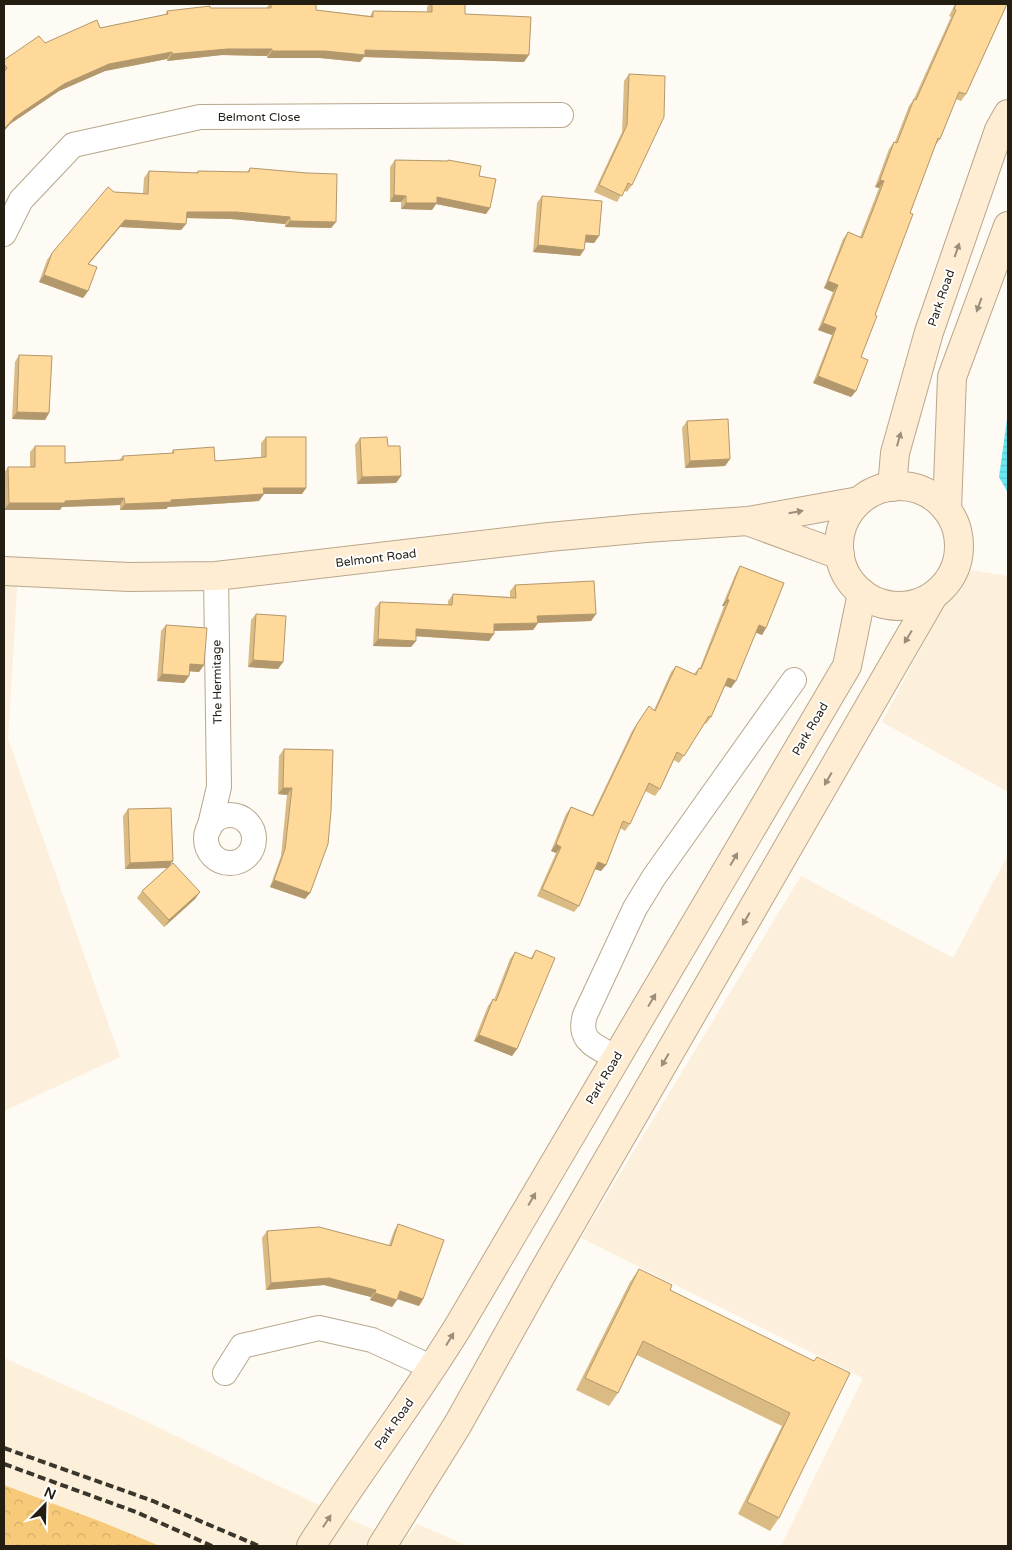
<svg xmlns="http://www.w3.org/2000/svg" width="1012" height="1550" viewBox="0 0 1012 1550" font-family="'Varela Round',sans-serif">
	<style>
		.commercial { fill: #fcefdb }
		.built { fill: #fdf0da }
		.forest { fill: url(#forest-crowns) }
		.water { fill: url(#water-rules) }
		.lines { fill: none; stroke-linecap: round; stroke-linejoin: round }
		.street-casing { stroke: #b8a78b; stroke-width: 26 }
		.secondary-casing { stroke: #b8a78b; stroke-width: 30 }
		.street { stroke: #fff; stroke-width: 24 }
		.secondary { stroke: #feedd2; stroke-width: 28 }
		.rail { stroke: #3b362b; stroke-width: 4; stroke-dasharray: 8 4; stroke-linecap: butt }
		.wall { fill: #dabb84 }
		.shaded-wall { fill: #b2986c }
		.building { fill: #fed99a; stroke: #b2986c }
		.oneway { fill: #9b8f7c }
		.labels { text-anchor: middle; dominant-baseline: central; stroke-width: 4; stroke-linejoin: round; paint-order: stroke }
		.street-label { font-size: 12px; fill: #231d12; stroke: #fff }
	</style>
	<defs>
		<pattern id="forest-crowns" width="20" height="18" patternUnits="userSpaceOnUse" patternTransform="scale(1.25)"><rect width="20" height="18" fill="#f7ca7a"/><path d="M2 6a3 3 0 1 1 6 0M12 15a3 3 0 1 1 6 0" fill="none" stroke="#d3ad68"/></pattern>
		<pattern id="water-rules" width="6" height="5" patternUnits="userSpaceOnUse" patternTransform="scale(1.25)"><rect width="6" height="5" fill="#69e7f1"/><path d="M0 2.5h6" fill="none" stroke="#5bc6ce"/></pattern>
	</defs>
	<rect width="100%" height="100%" fill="#fefaf4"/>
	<g class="commercial">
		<polygon points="963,569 1008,576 1008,792 882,722"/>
		<polygon points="4,571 18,573 8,739 120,1057 4,1111"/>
		<polygon points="1008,855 1008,1546 781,1546 863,1378 581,1238 801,876 953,958"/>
	</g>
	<polygon class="built" points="4,1358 141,1419 283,1488 402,1543 417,1524 468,1546 160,1546 102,1522 4,1485"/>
	<polygon class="forest" points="4,1485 102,1522 160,1546 4,1546"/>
	<polygon class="water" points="1008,412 1008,493 999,477"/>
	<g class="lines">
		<g class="street-casing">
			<g id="street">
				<polyline points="4,234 21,200 73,145 200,117 561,115"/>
				<circle cx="230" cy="839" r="24"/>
				<polyline points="209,829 219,787 216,576"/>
				<path d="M617 1058C596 1046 577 1042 585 1015L635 908 654 877 794 680"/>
				<polyline points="225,1373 242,1346 319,1328 372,1340 433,1368"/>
			</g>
		</g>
		<g class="secondary-casing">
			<g id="secondary">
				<circle cx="899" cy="546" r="60"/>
				<polyline points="892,487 895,453 929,332 999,130 1008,114"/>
				<polyline points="947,510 952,377 1008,226"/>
				<polyline points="750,522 840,555"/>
				<polyline points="4,571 129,577 216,576 549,537 646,528 748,521 859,501"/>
				<path d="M311 1546C358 1472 412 1402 458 1327L847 666 862 593"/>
				<polyline points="382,1546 458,1424 543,1272 933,596"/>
			</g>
		</g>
		<use href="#street" class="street"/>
		<use href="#secondary" class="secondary"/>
		<g class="rail">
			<polyline points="4,1448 153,1501 259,1546"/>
			<polyline points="4,1464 136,1512 212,1546"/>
		</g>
	</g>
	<g class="wall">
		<polygon points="270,4 316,4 316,10 370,16 373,11 427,12 427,7 429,4 465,4 465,14 524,62 364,57 360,62 320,58 267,58 267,56 222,55 167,61 167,59 105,71 59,91 10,124 4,131 4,60 45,43 100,28 165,15 167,11 210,8 266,8"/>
		<polygon points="955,4 1007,4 966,94 961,101 956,99 940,139 935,146 910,213 875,315 861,357 856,391 851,397 813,383 832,335 818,330 833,292 824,288 843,239 848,232 860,237 879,188 875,187 889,149 894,142 895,142 909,106 914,99 951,17 949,16"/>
		<polygon points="629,74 632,185 627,192 624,190 617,202 594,192 622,132 624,81"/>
		<polygon points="395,160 447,161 448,160 479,176 490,208 486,214 436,204 432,210 401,209 401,202 390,202 390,167"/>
		<polygon points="250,168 336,222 331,228 285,227 285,224 231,219 187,218 186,224 181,230 120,227 88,264 88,291 83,298 39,282 47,260 52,253 114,192 143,193 144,178 149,171 196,173 198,171 247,172"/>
		<polygon points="542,196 599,236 594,243 585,242 580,256 533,252 537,203"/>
		<polygon points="19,355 49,413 45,420 12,419 15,362"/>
		<polygon points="687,421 730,459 725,466 685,468 682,428"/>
		<polygon points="266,437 306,488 302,494 264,494 259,501 168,507 166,509 120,510 120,505 62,507 60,510 4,510 4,473 8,467 30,467 30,452 35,446 65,463 119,460 123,456 171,454 173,450 215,461 261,457 261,443"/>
		<polygon points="360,438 388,446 401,476 396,483 357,484 355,445"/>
		<polygon points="740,566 766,628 762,635 756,632 731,688 725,686 711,717 706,724 705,723 679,763 674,760 660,789 655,796 645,791 630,824 625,831 620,828 606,865 601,871 595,869 579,906 574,912 537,896 556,853 551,851 566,814 571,807 592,815 632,731 649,706 654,710 671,672 676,666 694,674 699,668 700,668 724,606 722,606 736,573"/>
		<polygon points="515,585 596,614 591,621 538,623 533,630 494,631 489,641 416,636 416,641 411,647 373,646 375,608 380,602 448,605 448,601 453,594 510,597 510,591"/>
		<polygon points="256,614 283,662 278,669 248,667 251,620"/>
		<polygon points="166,625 204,665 199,672 189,671 189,676 184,683 157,681 161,631"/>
		<polygon points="284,749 333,750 310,893 305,899 270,887 281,856 287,795 278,794 279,756"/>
		<polygon points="128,809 170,865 200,892 195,899 164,927 137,898 142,891 167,868 125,869 123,816"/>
		<polygon points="536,950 517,1049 512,1056 474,1041 488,1006 493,999 494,1000 510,959 515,952 530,959"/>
		<polygon points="398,1224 423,1299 419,1306 397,1299 392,1307 370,1300 371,1297 324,1285 266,1290 262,1238 267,1231 389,1245 394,1231"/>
		<polygon points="639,1269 670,1290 814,1361 817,1357 779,1518 770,1531 738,1514 782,1426 637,1355 618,1393 609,1406 576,1390 630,1282"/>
	</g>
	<g class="shaded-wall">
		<polygon points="227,49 272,49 267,56 222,55 167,61 172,54"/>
		<polygon points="365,50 529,55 524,62 364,57 360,62 320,58 267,58 272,51"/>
		<polygon points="172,52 167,59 105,71 59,91 10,124 4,131 4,129 15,117 64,84 109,64"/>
		<polygon points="880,180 884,181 879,188 875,187"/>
		<polygon points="394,195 406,196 401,202 390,202"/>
		<polygon points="437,197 490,208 486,214 436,204 432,210 401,209 406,203"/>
		<polygon points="187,212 236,212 290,217 285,224 231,219 182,218"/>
		<polygon points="125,220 186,224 181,230 120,227 83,271 88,264"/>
		<polygon points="290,221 336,222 331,228 285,227"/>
		<polygon points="586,235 599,236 594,243 581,242"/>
		<polygon points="538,245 584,250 580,256 533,252"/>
		<polygon points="44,275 88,291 83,298 39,282"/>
		<polygon points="828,281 838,285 833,292 824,288"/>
		<polygon points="823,323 836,328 832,335 818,330"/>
		<polygon points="818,376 856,391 851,397 813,383"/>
		<polygon points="17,412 49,413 45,420 12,419"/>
		<polygon points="730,459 725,466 685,468 690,461"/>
		<polygon points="401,476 396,483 357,484 362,477"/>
		<polygon points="263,488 306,488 302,494 264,494 259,501 168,507 166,509 120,510 125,504 171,500"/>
		<polygon points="124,498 120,505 62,507 60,510 4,510 9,503"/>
		<polygon points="727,599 729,600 724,606 722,606"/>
		<polygon points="596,614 591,621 533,623 537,616"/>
		<polygon points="538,623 533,630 489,631 494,624"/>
		<polygon points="759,625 766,628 762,635 754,632"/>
		<polygon points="416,629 494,634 489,641 412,636"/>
		<polygon points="378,639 416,641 411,647 373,646"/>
		<polygon points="253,660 283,662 278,669 248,667"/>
		<polygon points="190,664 204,665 199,672 185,671"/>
		<polygon points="162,674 189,676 184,683 157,681"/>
		<polygon points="728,678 736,681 731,688 724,685"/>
		<polygon points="283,788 292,788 287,795 278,794"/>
		<polygon points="556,844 561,847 556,853 551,851"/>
		<polygon points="173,861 168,868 125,869 130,863"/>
		<polygon points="598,862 606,865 601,871 594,869"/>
		<polygon points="274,880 310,893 305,899 270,887"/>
		<polygon points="200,892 195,899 164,927 169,920"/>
		<polygon points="479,1035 517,1049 512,1056 474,1041"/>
		<polygon points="329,1278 376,1290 371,1297 324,1285 266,1290 271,1283"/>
		<polygon points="400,1291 423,1299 419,1306 395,1298"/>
		<polygon points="375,1293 397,1300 392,1307 370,1300"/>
	</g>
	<g class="building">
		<polygon points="271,4 316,4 316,10 373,17 373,11 432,12 432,4 465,4 465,14 531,17 529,55 365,50 365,55 325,51 272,51 272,49 227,49 172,54 172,52 109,64 64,84 15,117 4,129 4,72 7,68 4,64 4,60 39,36 45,43 97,20 100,28 168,14 167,11 210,6 210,8 271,8"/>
		<polygon points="956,4 1007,4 966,94 959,92 940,139 938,138 910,213 913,214 875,315 877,316 861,357 868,360 856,391 818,376 836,328 823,323 838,285 828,281 848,232 862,238 884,181 880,180 894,142 897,143 914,99 916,100 956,10 954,9"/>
		<polygon points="629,74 665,76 664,117 632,185 628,183 622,196 599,185 627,125"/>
		<polygon points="395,160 448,161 448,160 481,166 479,176 496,179 490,208 437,197 437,203 406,203 406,196 394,195"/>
		<polygon points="250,168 307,173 337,174 336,222 290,221 290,217 236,212 187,212 186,224 125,220 88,264 97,267 88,291 44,275 52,253 108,187 114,192 148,194 149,171 198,173 198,171 249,172"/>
		<polygon points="542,196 602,201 599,236 586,235 584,250 538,245"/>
		<polygon points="19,355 52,356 49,413 17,412"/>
		<polygon points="728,419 730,459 690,461 687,421"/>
		<polygon points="266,437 306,437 306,488 263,488 264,494 171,500 171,502 125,504 124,498 65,501 65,503 9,503 8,467 35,467 35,446 65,446 65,463 123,460 123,456 174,453 173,450 214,447 215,461 266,457"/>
		<polygon points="387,437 388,446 400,446 401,476 362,477 360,438"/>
		<polygon points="740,566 784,583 766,628 759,625 736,681 728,678 711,717 709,716 684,756 677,752 660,789 649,783 630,824 623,821 606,865 598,862 579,906 542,889 561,847 556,844 571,807 593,816 637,724 649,706 655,711 676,666 696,675 699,668 701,669 729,600 727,599"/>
		<polygon points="594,581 596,614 537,616 538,623 494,624 494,634 416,629 416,641 378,639 380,602 452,605 453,594 516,598 515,585"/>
		<polygon points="256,614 286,616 283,662 253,660"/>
		<polygon points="166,625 207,628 204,665 190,664 189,676 162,674"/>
		<polygon points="284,749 333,750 331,811 328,844 310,893 274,880 285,849 292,788 283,788"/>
		<polygon points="171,808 173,861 130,863 128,809"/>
		<polygon points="173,863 200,892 169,920 142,891"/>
		<polygon points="536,950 555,958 517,1049 479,1035 493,999 496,1001 515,952 532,959"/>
		<polygon points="398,1224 444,1240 423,1299 400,1291 397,1300 375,1293 376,1290 329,1278 271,1283 267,1231 319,1227 391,1246"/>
		<polygon points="639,1269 672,1285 670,1290 814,1361 817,1357 850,1373 779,1518 747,1502 790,1413 643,1341 618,1393 585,1378"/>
	</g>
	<defs><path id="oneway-solid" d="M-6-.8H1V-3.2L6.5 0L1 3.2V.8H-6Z" transform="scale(1.25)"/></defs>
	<g class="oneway">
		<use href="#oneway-solid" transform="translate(957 250) rotate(-71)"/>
		<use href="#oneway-solid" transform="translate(979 305) rotate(110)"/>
		<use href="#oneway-solid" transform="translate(899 439) rotate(-74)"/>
		<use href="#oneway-solid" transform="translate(796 512) rotate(-10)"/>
		<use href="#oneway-solid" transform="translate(908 637) rotate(121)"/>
		<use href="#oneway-solid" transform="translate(828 779) rotate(120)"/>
		<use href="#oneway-solid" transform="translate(734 859) rotate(-60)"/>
		<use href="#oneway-solid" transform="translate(746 919) rotate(120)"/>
		<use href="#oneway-solid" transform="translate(652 1000) rotate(-59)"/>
		<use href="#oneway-solid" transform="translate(665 1060) rotate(120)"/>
		<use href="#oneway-solid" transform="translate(532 1199) rotate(-60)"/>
		<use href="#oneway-solid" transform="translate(450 1339) rotate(-59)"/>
		<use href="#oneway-solid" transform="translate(327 1521) rotate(-57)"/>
	</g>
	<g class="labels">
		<g class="street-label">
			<text x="259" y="117">Belmont Close</text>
			<text transform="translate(941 298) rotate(-71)">Park Road</text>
			<text transform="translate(376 558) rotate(-7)">Belmont Road</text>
			<text transform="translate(217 682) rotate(-91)">The Hermitage</text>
			<text transform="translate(810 729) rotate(-60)">Park Road</text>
			<text transform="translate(604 1078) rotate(-59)">Park Road</text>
			<text transform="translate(394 1424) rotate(-55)">Park Road</text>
		</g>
	</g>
	<rect width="1012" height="1550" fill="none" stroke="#231d12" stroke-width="10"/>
	<g transform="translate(45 1505) rotate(23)" stroke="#ffffff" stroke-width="4" paint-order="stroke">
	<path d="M0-4L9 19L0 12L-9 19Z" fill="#231d12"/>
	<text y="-8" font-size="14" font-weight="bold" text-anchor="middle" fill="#231d12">N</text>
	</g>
</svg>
